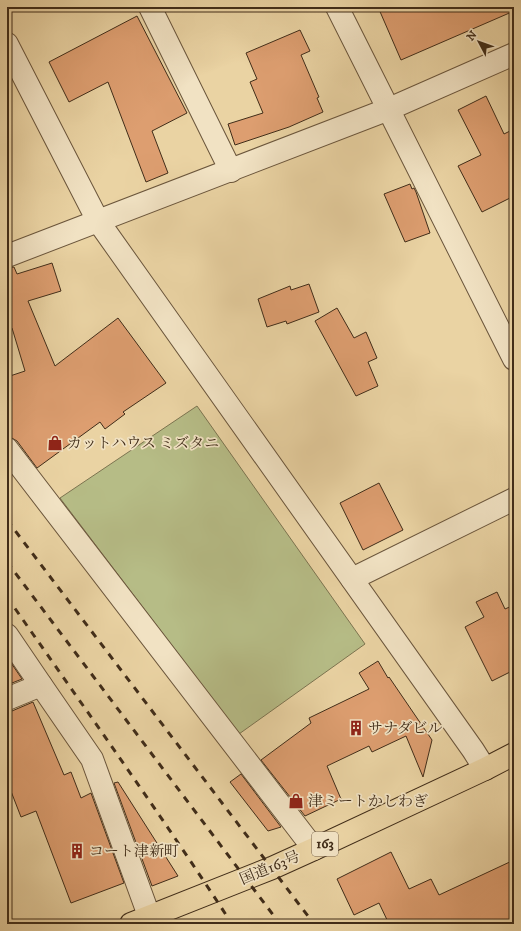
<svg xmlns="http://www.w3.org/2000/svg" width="521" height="931" viewBox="0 0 521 931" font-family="'IM FELL DW Pica','Noto Serif JP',serif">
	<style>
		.green { fill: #b6bc86; stroke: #7c7450 }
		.building { fill: #dd9e70; stroke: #412d19 }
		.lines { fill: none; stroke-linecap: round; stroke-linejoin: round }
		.minor-casing { stroke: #6b563c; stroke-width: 24 }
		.tertiary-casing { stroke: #6b563c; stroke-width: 24 }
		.trunk-casing { stroke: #412d19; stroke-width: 24 }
		.minor { stroke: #f1e2c3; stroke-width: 22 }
		.tertiary { stroke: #f1e2c3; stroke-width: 22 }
		.trunk { stroke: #ead3a3; stroke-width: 22 }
		.rail { stroke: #412d19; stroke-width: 3; stroke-dasharray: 7 7; stroke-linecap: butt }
		.labels { text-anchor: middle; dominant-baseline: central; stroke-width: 3.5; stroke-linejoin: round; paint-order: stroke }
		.shield { fill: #f1e2c3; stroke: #76634c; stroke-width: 1 }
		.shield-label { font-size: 14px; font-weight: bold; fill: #412d19 }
		.poi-label { font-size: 15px; fill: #412d19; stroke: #f1e2c3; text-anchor: start }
		.street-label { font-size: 15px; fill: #412d19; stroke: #f1e2c3 }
	</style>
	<rect width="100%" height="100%" fill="#ead3a3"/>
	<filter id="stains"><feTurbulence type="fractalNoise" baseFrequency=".005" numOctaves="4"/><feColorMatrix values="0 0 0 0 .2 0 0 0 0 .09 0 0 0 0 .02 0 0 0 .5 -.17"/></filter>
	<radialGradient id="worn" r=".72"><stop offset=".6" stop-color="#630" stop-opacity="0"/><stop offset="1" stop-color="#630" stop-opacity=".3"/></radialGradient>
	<polygon class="green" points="197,406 365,644 239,734 60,498"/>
	<g class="building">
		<polygon points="378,7 514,7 514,11 401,60"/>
		<polygon points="137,16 187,113 152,131 168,173 146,182 108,82 69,102 49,62"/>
		<polygon points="300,30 310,51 301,55 319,97 317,98 323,112 289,127 235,145 228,124 263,113 250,82 257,79 246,53"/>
		<polygon points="486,96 504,134 514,129 514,196 482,212 458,166 481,155 458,110"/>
		<polygon points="410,184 412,189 414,188 416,192 430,233 405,242 384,194"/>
		<polygon points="52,263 61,291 28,301 55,366 118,318 166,383 123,412 125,414 105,429 100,422 37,468 17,441 10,437 7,433 7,377 25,371 12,328 7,330 7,268 14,267 17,274"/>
		<polygon points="309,284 319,312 287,324 286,321 267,327 258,299 290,286 291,290"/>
		<polygon points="337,308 354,338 366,332 377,358 368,362 378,386 356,396 315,321"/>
		<polygon points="379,483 403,530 363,550 340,503"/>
		<polygon points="497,592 505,609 514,605 514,670 492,681 465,627 484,617 476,602"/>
		<polygon points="7,657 22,679 7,685"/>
		<polygon points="378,661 388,678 389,677 432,740 423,777 406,736 372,752 369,746 327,766 341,799 305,816 261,760 311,723 309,718 369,689 359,673"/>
		<polygon points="33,702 64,775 71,772 81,798 91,793 124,883 71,903 36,811 21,817 7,781 7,711 12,711"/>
		<polygon points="241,774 281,827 268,831 230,782"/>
		<polygon points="118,782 178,876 152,886 114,783"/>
		<polygon points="391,852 409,889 431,879 439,895 514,860 514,924 389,924 379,903 354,915 337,879"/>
	</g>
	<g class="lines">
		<g class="minor-casing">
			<g id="minor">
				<polyline points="150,7 231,171"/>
				<polyline points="337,7 514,359"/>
				<polyline points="7,256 389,109 514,54"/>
				<polyline points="7,449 314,849"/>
				<polyline points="352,579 514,499"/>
				<polyline points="7,635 41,685 92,759 152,924"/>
				<polyline points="7,699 41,685"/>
			</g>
		</g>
		<g class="tertiary-casing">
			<polyline id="tertiary" points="7,44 98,221 473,750 485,769"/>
		</g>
		<g class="trunk-casing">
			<polyline id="trunk" points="131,924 272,868 314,849 485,769 514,754"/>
		</g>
		<use href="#minor" class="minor"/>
		<use href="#tertiary" class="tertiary"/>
		<use href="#trunk" class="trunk"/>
		<g class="rail">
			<polyline points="7,520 314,924"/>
			<polyline points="7,562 280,924"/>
			<path d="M7 597C83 706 160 813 232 924"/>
		</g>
	</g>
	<defs>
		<g id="shop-bare" transform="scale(1.2)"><path d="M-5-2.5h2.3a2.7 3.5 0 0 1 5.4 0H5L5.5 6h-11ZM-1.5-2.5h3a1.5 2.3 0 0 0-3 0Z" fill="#8f2418" stroke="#f1e2c3" stroke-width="2.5" paint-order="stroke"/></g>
		<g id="building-bare" transform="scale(1.2)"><path d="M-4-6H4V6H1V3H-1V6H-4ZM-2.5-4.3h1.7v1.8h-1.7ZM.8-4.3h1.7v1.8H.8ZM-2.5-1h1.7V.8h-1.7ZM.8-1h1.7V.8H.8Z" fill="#8f2418" stroke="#f1e2c3" stroke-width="2.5" paint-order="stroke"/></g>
	</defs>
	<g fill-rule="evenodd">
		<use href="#shop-bare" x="55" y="443"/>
		<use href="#building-bare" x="356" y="728"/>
		<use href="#shop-bare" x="296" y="801"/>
		<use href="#building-bare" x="77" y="851"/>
	</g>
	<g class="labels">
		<rect class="shield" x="312" y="832" width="26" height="24" rx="3"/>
		<g class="shield-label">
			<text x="325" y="844">163</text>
		</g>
		<g class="poi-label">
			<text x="67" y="443">カットハウス ミズタニ</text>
			<text x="368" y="728">サナダビル</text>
			<text x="308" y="801">津ミートかしわぎ</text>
			<text x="89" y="851">コート津新町</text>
		</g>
		<g class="street-label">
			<text transform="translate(270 868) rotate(-23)">国道163号</text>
		</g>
	</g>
	<rect width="521" height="931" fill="none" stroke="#ead3a3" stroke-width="24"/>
	<rect x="8" y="8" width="505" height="915" fill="none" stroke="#412d19" stroke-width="2"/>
	<rect x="12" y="12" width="497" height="907" fill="none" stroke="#412d19"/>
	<g transform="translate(479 42) rotate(311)" stroke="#f1e2c3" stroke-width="3" paint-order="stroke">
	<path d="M0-3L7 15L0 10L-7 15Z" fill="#412d19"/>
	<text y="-6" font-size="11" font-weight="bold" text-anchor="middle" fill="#412d19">N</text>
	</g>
	<rect width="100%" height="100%" filter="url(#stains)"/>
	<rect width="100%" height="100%" fill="url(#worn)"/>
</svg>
